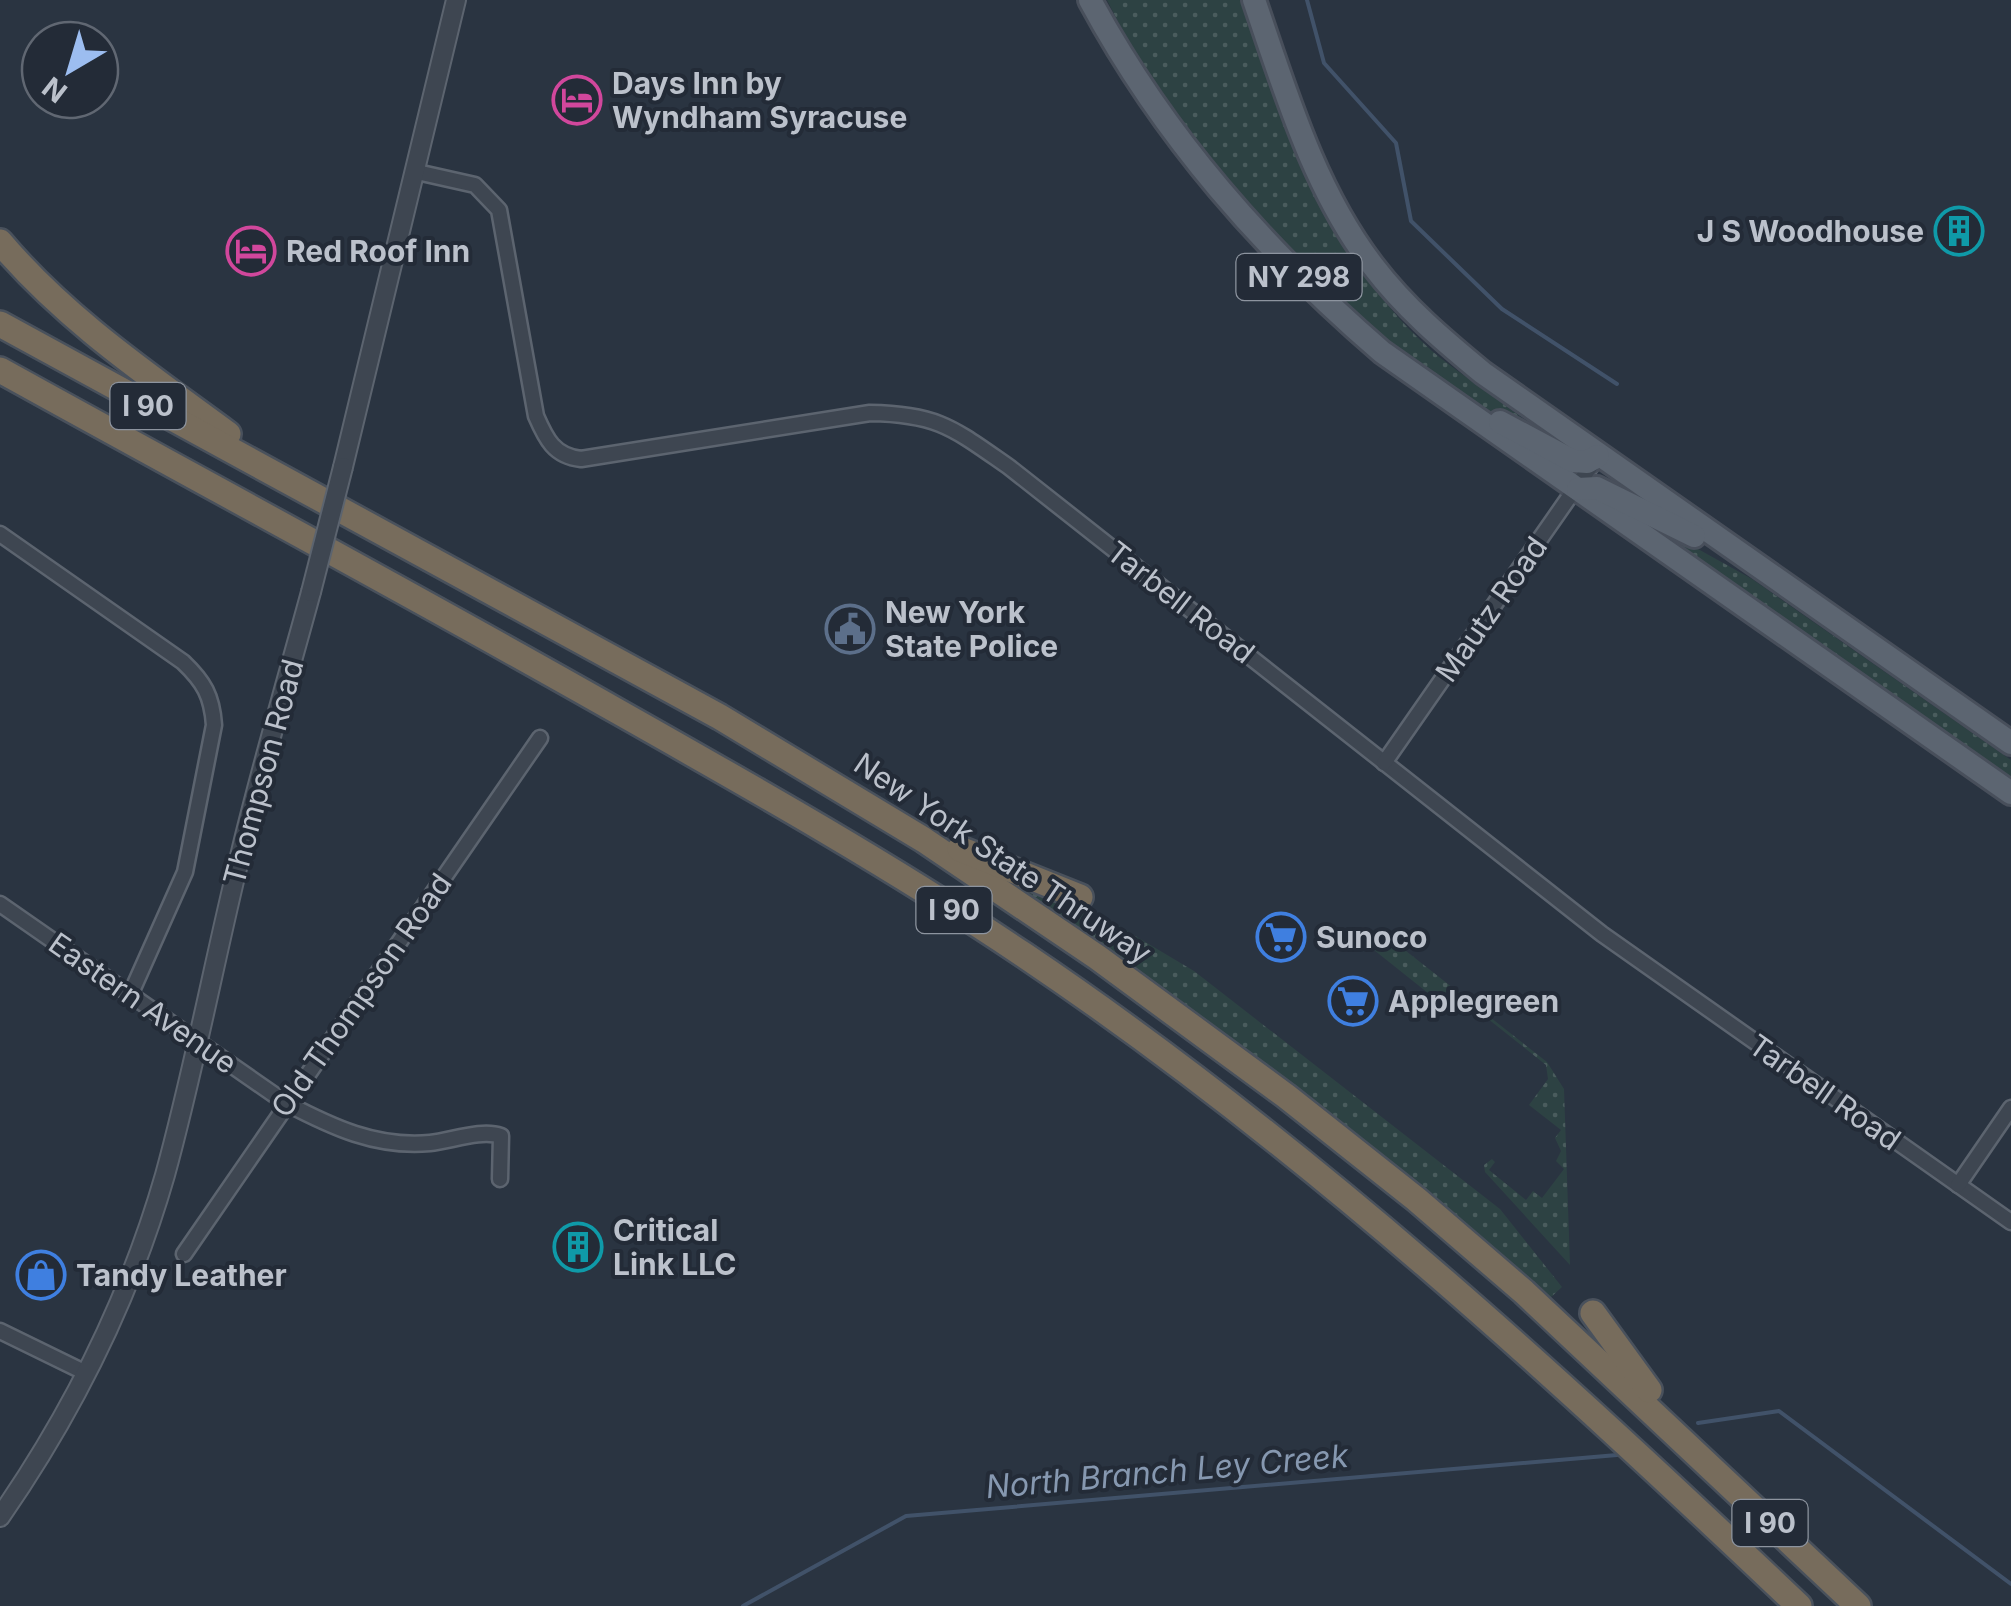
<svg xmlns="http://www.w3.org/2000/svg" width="2011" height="1606" viewBox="0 0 2011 1606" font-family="Inter,sans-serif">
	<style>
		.grass { fill: url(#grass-dots) }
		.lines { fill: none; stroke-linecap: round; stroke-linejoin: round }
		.stream { stroke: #415269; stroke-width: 4 }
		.minor-casing { stroke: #5c646f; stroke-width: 19 }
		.tertiary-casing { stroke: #5c646f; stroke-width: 22 }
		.primary-casing { stroke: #484f5b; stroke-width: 28 }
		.motorway-casing { stroke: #49515c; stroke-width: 30 }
		.minor { stroke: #3e4651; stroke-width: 14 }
		.tertiary { stroke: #3e4651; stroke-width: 18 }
		.primary { stroke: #5c6571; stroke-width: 22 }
		.motorway { stroke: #776c5c; stroke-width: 25 }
		.tertiary-bridge-casing { stroke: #5c646f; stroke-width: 22; stroke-linecap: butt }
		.tertiary-bridge { stroke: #3e4651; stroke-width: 18 }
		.labels { text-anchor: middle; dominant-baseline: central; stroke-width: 8; stroke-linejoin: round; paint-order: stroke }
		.shield { fill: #232b37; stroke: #8d949f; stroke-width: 2.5 }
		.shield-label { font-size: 28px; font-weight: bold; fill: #bbc1cb }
		.poi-label { font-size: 30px; font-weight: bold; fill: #bbc1cb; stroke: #232b37; text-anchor: start }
		.street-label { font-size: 30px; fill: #bbc1cb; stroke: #232b37 }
		.water-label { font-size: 32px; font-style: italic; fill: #8698b0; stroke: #232b37 }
	</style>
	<defs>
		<pattern id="grass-dots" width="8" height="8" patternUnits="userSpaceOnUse" patternTransform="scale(2.5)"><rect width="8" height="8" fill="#2d4243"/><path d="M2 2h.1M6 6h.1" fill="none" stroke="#4a5c5d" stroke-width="1.8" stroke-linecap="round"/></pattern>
	</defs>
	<rect width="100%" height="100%" fill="#2a3441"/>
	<g class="grass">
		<path d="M1107 0H1242C1287 129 1327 257 1432 351 1452 369 1560 442 1563 452 1510 420 1449 391 1400 354 1281 261 1173 136 1107 0Z"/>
		<polygon points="1608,499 1752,579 2011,760 2011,778 1956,745"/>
		<path d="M1014 886 1040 890 1095 912 1194 971 1500 1209 1562 1287 1550 1298C1379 1150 1203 1011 1014 886Z"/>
		<polygon points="1376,937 1401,947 1547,1062 1564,1089 1570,1265 1485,1172 1484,1165 1492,1159 1495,1162 1489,1170 1526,1200 1533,1191 1542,1198 1564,1169 1556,1161 1561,1151 1555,1138 1561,1130 1529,1105 1548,1079 1546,1065 1473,1007 1438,1001 1369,946"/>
	</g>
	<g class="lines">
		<g class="stream">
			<polyline points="1307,0 1324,63 1396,143 1411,221 1502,309 1617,384"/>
			<polyline points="1698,1423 1779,1411 2011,1584"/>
			<polyline points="743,1606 906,1516 1617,1455"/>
		</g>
		<g class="minor-casing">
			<g id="minor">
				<path d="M417 172 475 185 499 210 536 416C546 439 554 456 581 459L870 413C939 414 954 429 1009 467L1602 934 2011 1222"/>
				<path d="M0 534 183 662C204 682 212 696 214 725L185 872 131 993"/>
				<polyline points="1384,763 1595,460"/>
				<path d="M0 904 286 1103C332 1127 376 1148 430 1143 451 1141 481 1129 501 1136L500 1179"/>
				<polyline points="1958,1185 2011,1108"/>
				<polyline points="184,1254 540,738"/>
				<polyline points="0,1331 86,1373"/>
			</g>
		</g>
		<g class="tertiary-casing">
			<g id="tertiary">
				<polyline points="343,467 456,0"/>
				<path d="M0 1517C72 1413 130 1297 165 1175 194 1070 214 962 240 856 261 768 287 680 311 592"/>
			</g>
		</g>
		<g class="primary-casing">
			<g id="primary">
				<path d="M1090 0C1164 137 1264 250 1382 352L2011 793"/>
				<path d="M1254 0C1285 90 1314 190 1373 266 1405 308 1443 340 1483 373L2011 743"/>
				<polyline points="1500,422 1573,461 1587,462 1598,456"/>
				<polyline points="1578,489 1597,488 1694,536"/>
			</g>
		</g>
		<g class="motorway-casing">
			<g id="motorway">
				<path d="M0 242C65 319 148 375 228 434"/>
				<polyline points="0,324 720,717 924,840 1097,957 1286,1096 1416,1199 1524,1292 1858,1606"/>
				<path d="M0 370C206 484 413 595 617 711 755 789 893 867 1024 955 1306 1145 1553 1373 1799 1606"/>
				<polyline points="960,849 1080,897"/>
				<polyline points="1593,1313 1649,1390"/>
			</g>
		</g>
		<use href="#minor" class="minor"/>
		<use href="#tertiary" class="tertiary"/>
		<use href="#primary" class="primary"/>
		<use href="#motorway" class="motorway"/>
		<g class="tertiary-bridge-casing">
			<polyline id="tertiary-bridge" points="311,592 343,467"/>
		</g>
		<use href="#tertiary-bridge" class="tertiary-bridge"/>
	</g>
	<defs>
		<g id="hotel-ring" transform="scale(2.5)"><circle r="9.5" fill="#232b37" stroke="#d1479c" stroke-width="1.5"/><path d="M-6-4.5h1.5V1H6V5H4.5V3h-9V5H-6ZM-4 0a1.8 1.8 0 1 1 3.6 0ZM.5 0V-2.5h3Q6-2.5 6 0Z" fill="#d1479c"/></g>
		<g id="building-ring" transform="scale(2.5)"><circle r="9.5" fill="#232b37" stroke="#0f9aa8" stroke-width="1.5"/><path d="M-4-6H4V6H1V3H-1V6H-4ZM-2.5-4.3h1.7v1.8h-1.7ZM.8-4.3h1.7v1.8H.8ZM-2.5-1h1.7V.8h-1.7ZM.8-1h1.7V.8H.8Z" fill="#0f9aa8"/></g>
		<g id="civic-ring" transform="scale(2.5)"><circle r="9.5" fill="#232b37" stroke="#5c6f8a" stroke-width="1.5"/><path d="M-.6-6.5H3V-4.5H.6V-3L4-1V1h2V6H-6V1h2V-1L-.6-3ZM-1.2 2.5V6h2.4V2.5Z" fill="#5c6f8a"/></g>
		<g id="supermarket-ring" transform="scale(2.5)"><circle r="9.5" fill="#232b37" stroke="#3f7fe0" stroke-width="1.5"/><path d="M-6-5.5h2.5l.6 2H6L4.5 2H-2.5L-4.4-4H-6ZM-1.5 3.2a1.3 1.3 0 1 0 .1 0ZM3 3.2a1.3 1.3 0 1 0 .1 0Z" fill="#3f7fe0"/></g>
		<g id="shop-ring" transform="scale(2.5)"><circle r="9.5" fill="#232b37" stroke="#3f7fe0" stroke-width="1.5"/><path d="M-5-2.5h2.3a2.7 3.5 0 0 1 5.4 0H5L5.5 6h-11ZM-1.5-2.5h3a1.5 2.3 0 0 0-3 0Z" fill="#3f7fe0"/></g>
	</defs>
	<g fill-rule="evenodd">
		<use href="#hotel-ring" x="577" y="100"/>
		<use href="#building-ring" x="1959" y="231"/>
		<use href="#hotel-ring" x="251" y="251"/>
		<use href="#civic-ring" x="850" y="629"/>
		<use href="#supermarket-ring" x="1281" y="937"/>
		<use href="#supermarket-ring" x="1353" y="1001"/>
		<use href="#building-ring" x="578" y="1247"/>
		<use href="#shop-ring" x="41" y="1275"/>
	</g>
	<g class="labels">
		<g class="shield">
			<rect x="1236.5" y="254" width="125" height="46" rx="8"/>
			<rect x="110.5" y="383" width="75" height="46" rx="8"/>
			<rect x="916.5" y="887" width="75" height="46" rx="8"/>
			<rect x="1732.5" y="1500" width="75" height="46" rx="8"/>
		</g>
		<g class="shield-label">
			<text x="1299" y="277">NY 298</text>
			<text x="148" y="406">I 90</text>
			<text x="954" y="910">I 90</text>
			<text x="1770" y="1523">I 90</text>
		</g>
		<g class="poi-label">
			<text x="612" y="83">Days Inn by<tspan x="612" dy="34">Wyndham Syracuse</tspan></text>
			<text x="1924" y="231" text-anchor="end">J S Woodhouse</text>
			<text x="286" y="251">Red Roof Inn</text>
			<text x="885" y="612">New York<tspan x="885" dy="34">State Police</tspan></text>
			<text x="1316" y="937">Sunoco</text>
			<text x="1388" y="1001">Applegreen</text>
			<text x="613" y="1230">Critical<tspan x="613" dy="34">Link LLC</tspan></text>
			<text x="76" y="1275">Tandy Leather</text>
		</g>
		<g class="street-label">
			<text transform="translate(1181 602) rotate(38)">Tarbell Road</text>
			<text transform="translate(1491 609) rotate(-55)">Mautz Road</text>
			<text transform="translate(263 772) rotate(-75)">Thompson Road</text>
			<text transform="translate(1003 858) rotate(34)">New York State Thruway</text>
			<text transform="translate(361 995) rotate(-55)">Old Thompson Road</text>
			<text transform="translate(143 1003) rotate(35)">Eastern Avenue</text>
			<text transform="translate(1825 1092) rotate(35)">Tarbell Road</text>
		</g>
		<g class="water-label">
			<text transform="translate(1167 1471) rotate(-5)">North Branch Ley Creek</text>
		</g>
	</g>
	<g transform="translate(70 70) rotate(218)"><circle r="48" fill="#232b37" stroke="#606772" stroke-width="2.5"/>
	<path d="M0-8L18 38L0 25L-18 38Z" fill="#9cbdf0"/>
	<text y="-15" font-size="28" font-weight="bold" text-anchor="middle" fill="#bbc1cb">N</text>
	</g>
</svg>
